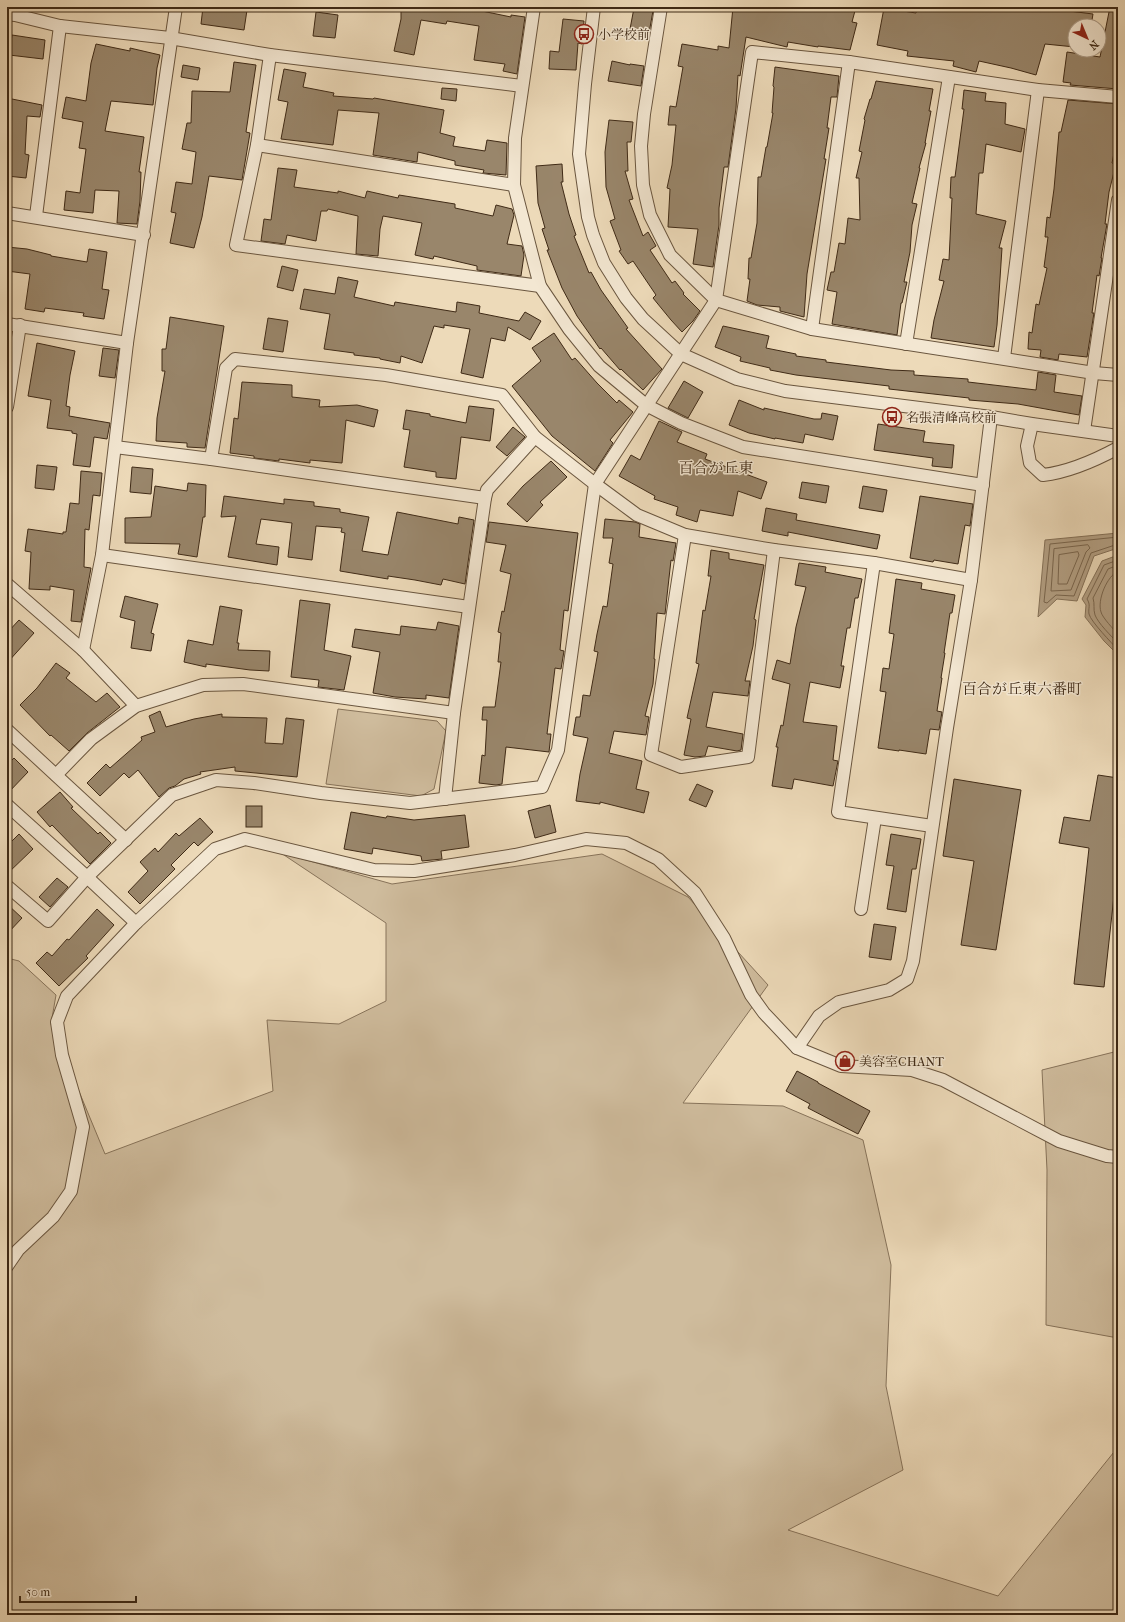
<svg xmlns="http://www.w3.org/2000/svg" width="1125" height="1622" viewBox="0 0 1125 1622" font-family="'IM FELL French Canon','Noto Serif JP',serif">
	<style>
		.green { fill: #cfbc9d; stroke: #87735a }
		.water { fill: #b29e82; stroke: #847057 }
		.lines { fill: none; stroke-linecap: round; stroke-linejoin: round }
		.shore { stroke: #78644c; stroke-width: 1 }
		.building { fill: #99866b; stroke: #3f2a16 }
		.minor-casing { stroke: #6a563f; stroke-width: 14 }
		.minor { stroke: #f3e7d2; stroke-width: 12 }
		.labels { text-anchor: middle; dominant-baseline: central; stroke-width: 3; stroke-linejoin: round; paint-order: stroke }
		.poi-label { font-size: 13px; fill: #3f2a16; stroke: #f3e7d2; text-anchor: start }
		.quarter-label { font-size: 15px; fill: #3f2a16; stroke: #f3e7d2 }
	</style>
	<rect width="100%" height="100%" fill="#eddab9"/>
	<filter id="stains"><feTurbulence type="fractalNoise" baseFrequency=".005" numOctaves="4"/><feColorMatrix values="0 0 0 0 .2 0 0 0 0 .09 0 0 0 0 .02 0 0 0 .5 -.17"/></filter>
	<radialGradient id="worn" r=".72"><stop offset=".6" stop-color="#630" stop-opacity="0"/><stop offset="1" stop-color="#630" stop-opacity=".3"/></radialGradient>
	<g class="green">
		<polygon points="338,709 437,721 446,731 434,789 421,796 326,784"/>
		<polygon points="281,853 392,884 602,854 688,897 768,985 683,1103 783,1106 863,1140 891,1265 886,1386 903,1470 788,1530 998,1596 1118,1447 1118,1615 7,1615 7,958 19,961 56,995 51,1024 105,1154 273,1091 267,1020 339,1024 386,1001 386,923"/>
		<polygon points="1118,1051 1118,1338 1046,1325 1047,1170 1042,1070"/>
	</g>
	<g class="water">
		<polygon points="1118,533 1118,548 1094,556 1077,601 1057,599 1038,617 1045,540"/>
		<polygon points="1118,555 1118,655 1104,641 1085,617 1086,605 1082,599 1102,561"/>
	</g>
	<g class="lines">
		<g class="shore">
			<polyline points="1118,537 1050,544 1044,602 1047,603 1056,595 1074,596 1091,553 1118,544"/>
			<polygon points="1088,545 1090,548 1086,552 1071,590 1051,591 1054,549"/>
			<polygon points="1078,552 1079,555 1067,584 1058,584 1059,555"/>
			<path d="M1118 560 1104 565 1087 599C1091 605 1088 608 1089 614 1091 622 1112 643 1118 650"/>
			<path d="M1118 565 1108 569 1093 598C1095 604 1093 609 1095 615 1098 623 1111 636 1118 643"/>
			<path d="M1118 571C1107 576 1097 600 1101 612 1102 617 1114 630 1118 634"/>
		</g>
	</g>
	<g class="building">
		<polygon points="203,7 224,7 247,10 244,30 201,24"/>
		<polygon points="401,7 478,7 477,10 511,17 511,15 525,17 517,74 503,71 505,64 474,60 479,26 447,21 446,24 421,20 414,55 394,51 401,19"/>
		<polygon points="733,7 856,7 852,22 857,23 850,50 818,46 818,47 788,42 787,47 746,37 740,76 738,75 736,108 728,167 724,167 719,208 719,225 713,267 693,264 698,229 668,227 670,189 667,188 672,165 676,125 668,125 670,106 676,107 683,67 678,66 682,44 718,50 718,46 729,48"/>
		<polygon points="917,7 984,7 1009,11 1009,7 1019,7 1045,11 1045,8 1093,14 1091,26 1075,26 1075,47 1045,44 1036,75 1011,68 979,61 976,72 953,66 954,61 907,56 908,51 877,45 884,8 916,13"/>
		<polygon points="1110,7 1118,7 1118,89 1070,85 1071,83 1063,82 1067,52 1100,57"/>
		<polygon points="634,8 653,11 649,33 630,29"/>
		<polygon points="316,12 338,15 335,38 313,36"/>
		<polygon points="563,19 584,21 582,44 578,43 576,70 549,69 550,51 559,52"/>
		<polygon points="12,35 45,40 43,59 9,55"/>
		<polygon points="96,44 130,51 130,48 160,55 157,68 153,105 111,101 105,131 144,137 139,172 141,172 140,201 137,224 117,223 119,191 95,190 93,213 64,210 66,191 80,193 86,149 79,148 83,122 62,118 66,97 86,101 91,63"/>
		<polygon points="612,61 630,65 630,64 644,66 641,86 608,81"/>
		<polygon points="234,62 256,65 246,132 250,133 242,180 209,176 202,217 194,248 170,243 176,213 171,212 176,182 192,184 196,152 182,149 187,123 191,123 192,91 230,92"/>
		<polygon points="183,65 200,68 198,80 181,77"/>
		<polygon points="775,67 839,76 837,97 831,97 827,128 829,128 824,159 826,159 807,274 804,317 780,311 780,307 757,305 747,301 750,279 748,279 749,258 751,258 757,223 758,177 761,177 766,147 767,147 773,113 772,113 774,87 773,86"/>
		<polygon points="284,69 306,73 303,87 334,93 333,96 373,99 374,98 444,110 440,133 455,137 453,146 485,151 487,140 507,143 506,175 483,173 484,170 455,165 455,161 418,152 417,162 373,155 379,113 338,110 333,145 281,139 288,102 278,100"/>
		<polygon points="876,81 933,89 929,111 931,111 925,143 926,143 919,168 920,168 912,203 917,204 912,225 910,252 904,282 907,282 902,303 901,303 897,335 832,324 837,292 827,290 831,272 834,272 839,243 845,244 848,218 860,220 859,178 856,178 862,152 859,151 865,120 864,119 870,99 871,99"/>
		<polygon points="442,88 457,89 456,101 441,99"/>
		<polygon points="964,90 986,93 985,101 1006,103 1005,124 1025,129 1021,152 986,144 983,173 979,173 976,214 1006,221 999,248 1002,248 997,325 994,347 931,338 934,320 944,281 939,280 943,259 949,260 952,198 950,198 951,177 955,177 964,109 962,109"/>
		<polygon points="7,98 42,105 40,117 27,116 25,154 29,155 26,178 7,176 7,152 8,152 11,116 7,116"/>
		<polygon points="1068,100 1118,104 1118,134 1112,163 1116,164 1109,192 1105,224 1107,224 1101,258 1102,258 1099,276 1097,275 1092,313 1094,313 1087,357 1059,354 1058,360 1040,357 1041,350 1028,349 1029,332 1032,333 1036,304 1039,305 1047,268 1044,267 1048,237 1045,237 1047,217 1050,218 1054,189 1059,132 1061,132"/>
		<polygon points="609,120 633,122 631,142 627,142 628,171 625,171 633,199 629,200 643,236 648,232 656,246 650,250 672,283 675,281 684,293 683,294 700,311 693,321 682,332 671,320 653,298 656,295 633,261 628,264 619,251 621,250 610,221 615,219 606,187 605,152"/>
		<polygon points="562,164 563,182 561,182 569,214 576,235 574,236 589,273 591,272 601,290 628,328 626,329 662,369 643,390 621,369 620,370 601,348 600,349 591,336 577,316 562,288 547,250 549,250 542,229 545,228 538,203 536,166"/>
		<polygon points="278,168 297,170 294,187 338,193 338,191 365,198 367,191 398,198 399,195 455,204 455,208 493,216 496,205 512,209 514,215 507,244 522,246 524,255 521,276 477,270 477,266 434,256 433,259 415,255 422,223 383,216 380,229 378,256 356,254 358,216 328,209 327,211 321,211 316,241 287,235 285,244 261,241 264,219 271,220"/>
		<polygon points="7,247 27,249 51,255 51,256 87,262 89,249 107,252 102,289 109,290 104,319 83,316 84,313 45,308 44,312 25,309 30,274 7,271"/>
		<polygon points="282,266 298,270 293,291 277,287"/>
		<polygon points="338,277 358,281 354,297 394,306 395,302 456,312 457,302 480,306 479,313 519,321 525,312 541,321 530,340 508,327 505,341 491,338 483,378 461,373 470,329 444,325 444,328 434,326 422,363 401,356 400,363 380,359 380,358 354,355 354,353 324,349 330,314 300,309 304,289 335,294"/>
		<polygon points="170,317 224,326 205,448 187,447 187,443 156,441 157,418 165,371 162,371 162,349 166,349"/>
		<polygon points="268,318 288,321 283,352 263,349"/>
		<polygon points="723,326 769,336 766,348 796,354 796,356 826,360 826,362 891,370 914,371 914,375 968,379 968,382 1036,390 1038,372 1056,375 1054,392 1082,396 1079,415 1018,404 969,400 969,398 889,389 889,386 796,375 770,370 770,368 740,361 741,357 715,347"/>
		<polygon points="554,333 572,360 575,358 597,383 617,403 619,400 633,412 610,440 613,443 595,471 552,436 512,386 541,361 532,348"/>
		<polygon points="37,343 75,351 70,375 66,406 70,407 69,416 110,423 107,439 94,437 90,467 73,465 77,434 72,433 72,431 47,428 51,400 28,396"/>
		<polygon points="103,348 119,350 115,378 99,376"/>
		<polygon points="684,381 703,392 688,418 668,408"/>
		<polygon points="242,382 292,385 292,397 320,400 319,407 357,405 378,410 374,427 346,420 342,463 310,460 310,463 279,459 279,461 254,458 254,456 230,453 234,418 238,419"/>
		<polygon points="739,400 764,410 764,408 814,419 821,419 822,413 838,416 833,440 805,434 803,443 775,438 775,439 749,433 729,425"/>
		<polygon points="469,406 494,409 490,441 461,437 456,479 436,477 436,472 404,467 410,430 403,429 406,410 430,414 430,416 466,423"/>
		<polygon points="659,421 682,432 677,442 707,454 705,459 767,482 761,499 738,491 733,516 700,510 697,522 676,515 678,507 654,499 655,496 619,476 631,455 640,460"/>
		<polygon points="878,424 925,431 923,442 954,445 952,468 932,466 933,458 874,450"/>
		<polygon points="513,427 525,437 507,456 496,447"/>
		<polygon points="551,461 567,477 540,502 543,505 527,522 507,504 523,486"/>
		<polygon points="37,465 57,467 54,490 35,488"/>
		<polygon points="132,467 153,469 151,494 130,492"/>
		<polygon points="81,471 102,473 100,496 93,495 89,530 85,529 84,567 91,568 81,622 71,621 74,590 50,586 50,590 29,589 31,552 25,551 28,529 63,534 63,532 66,532 70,503 79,504"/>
		<polygon points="802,482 829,486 826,503 799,498"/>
		<polygon points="188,483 206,485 205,517 203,517 197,557 178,554 180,544 125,543 125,518 151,517 155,486 187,491"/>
		<polygon points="863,486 887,490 883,512 859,508"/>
		<polygon points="224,496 284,504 284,499 314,502 314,506 340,509 340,512 369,517 362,551 388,555 397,512 458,524 459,517 474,520 465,584 443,579 441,585 415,580 388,576 388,579 340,571 345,533 341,532 342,528 316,526 312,560 288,557 292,523 261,519 256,544 279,547 277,565 228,557 236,516 221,517"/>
		<polygon points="920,496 973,504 970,526 965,525 958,564 934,560 933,562 910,558"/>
		<polygon points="766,508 797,514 796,520 880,535 877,549 788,532 788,536 762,531"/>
		<polygon points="605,519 635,522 640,524 639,537 676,543 673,561 671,560 665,614 657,613 654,659 655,659 653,684 645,716 649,717 646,735 614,731 609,753 642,761 636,789 649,792 644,813 600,802 600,804 576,801 580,774 588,738 573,735 576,717 580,717 583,695 590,696 598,652 594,651 597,634 603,606 607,607 613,564 609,563 613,538 603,538"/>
		<polygon points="489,522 578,533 568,611 564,610 560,650 564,651 561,669 555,668 547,734 551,734 549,752 506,747 502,784 496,785 479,783 482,755 485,756 487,720 482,720 483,707 495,707 501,662 498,662 501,633 498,632 502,611 504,612 511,574 500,571 506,545 486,542"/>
		<polygon points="711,550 729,553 729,559 764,565 754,619 756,620 753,646 745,681 750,681 748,696 713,692 706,727 743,734 741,750 737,751 708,746 705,756 695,757 684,755 691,719 687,718 699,664 696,663 703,610 705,611 711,576 708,576"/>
		<polygon points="799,563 826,567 825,572 862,579 858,598 855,598 850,628 847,628 841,666 844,666 840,688 810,682 803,722 837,726 833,760 838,761 833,786 794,779 792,789 772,786 778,747 776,747 781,725 783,726 790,684 772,679 777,660 790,664 796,627 806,587 795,585"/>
		<polygon points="896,579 922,583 921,589 955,595 952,613 950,613 944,653 945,653 941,678 942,678 937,711 942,712 939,730 930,729 926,754 899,750 899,751 878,748 886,692 880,691 883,668 889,669 894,634 889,633"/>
		<polygon points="125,596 158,604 151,633 154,634 151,651 131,648 135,621 120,617"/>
		<polygon points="300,600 330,604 324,650 351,656 344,690 318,687 319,680 291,677"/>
		<polygon points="220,606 242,610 237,643 239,643 238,650 270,651 269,671 250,670 206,664 206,667 184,662 188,640 213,645"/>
		<polygon points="19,620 34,633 7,663 7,633"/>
		<polygon points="438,622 459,626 449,698 426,695 426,699 395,697 373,693 380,652 352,647 355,629 400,635 401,626 436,630"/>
		<polygon points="56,663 70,673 66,678 96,702 107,693 120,707 87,733 69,751 51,735 50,736 20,705 37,688"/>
		<polygon points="160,711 166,727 194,719 222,714 222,717 267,718 265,743 283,744 286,718 304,720 297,777 235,771 235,767 200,772 201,774 184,779 175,786 169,788 159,797 138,770 129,778 124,773 100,796 87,783 106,764 110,768 142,740 141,737 155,732 149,716"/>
		<polygon points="14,758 28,772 7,794 7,765"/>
		<polygon points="1098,775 1118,778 1118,859 1104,987 1074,984 1089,848 1059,843 1064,817 1090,821"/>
		<polygon points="954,779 1021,790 996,950 961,945 974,861 943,856"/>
		<polygon points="697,784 713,791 706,807 689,800"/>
		<polygon points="60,792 73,807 71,808 98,834 100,832 111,843 90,864 52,825 50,827 37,812"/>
		<polygon points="550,805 556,832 535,838 528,811"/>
		<rect x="246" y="806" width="16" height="21"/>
		<polygon points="351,812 386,818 387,816 414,820 465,815 469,847 441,851 442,859 422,861 421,856 373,848 372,854 344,849"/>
		<polygon points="200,818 213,832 198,846 194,842 171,865 175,869 140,904 128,892 148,871 140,862 155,848 158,852 176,833 179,836"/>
		<polygon points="19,834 33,849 7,874 7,846"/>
		<polygon points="891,834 921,839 916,869 912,869 906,912 887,909 894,866 886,865"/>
		<polygon points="57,878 68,887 50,907 39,897"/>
		<polygon points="7,904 22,918 7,934"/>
		<polygon points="97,909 114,925 86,956 88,958 59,986 36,963 47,952 52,956 67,939 69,940"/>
		<polygon points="874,924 896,927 891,960 869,957"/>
		<polygon points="797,1071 818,1082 818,1083 870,1111 858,1134 808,1108 810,1104 786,1091"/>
	</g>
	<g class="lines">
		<g class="minor-casing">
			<g id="minor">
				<polyline points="534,7 515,138 514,185 540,286 569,329 599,366 646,405 681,423 743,447 983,485"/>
				<polyline points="594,7 585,84 579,154 588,217 593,235 604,263 626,298 643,319 681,354 737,379 785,391 991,417 1032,424 1118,436"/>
				<polyline points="661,7 644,114 641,146 643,185 650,215 670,255 716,300 812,329 1094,373 1118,375"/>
				<polyline points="7,14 15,15 60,26 170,38 270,55 522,86"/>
				<polyline points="270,55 257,145 236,245 540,286"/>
				<polyline points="257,145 514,185"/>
				<polyline points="7,213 144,235"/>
				<polyline points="36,216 60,26"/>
				<polyline points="7,324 127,343"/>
				<polyline points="812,329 849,62"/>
				<polyline points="906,344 949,77"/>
				<polyline points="1004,358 1038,90"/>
				<polyline points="7,407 20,325"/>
				<path d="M1032 424 1027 446 1030 463 1043 475C1069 472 1094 461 1118 448"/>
				<polyline points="1084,431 1118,200"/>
				<polyline points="115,447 211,459 485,498"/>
				<polyline points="211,459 226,368 235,359 386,375 502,395 535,437 595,484 637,515 685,535 774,550 874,563 971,580"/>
				<polyline points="685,535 651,755 681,767 748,757 774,550"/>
				<polyline points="102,555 469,607"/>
				<polyline points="874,563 838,812 932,826"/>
				<polyline points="7,584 83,650 136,706"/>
				<polyline points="83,650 102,555 127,343 176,7"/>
				<polyline points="7,730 126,840"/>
				<polyline points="56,775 91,739 136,706 203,685 243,684 454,713"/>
				<polyline points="445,799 454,713 485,498 487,490 535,437"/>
				<polyline points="7,805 87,877 136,923"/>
				<polyline points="7,886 48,921 87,877 172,795 216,780 254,783 321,793 410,803 542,787 558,750 595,484 716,300 752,52 849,62 1038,90 1118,97"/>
				<polyline points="861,909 875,818"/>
				<polyline points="797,1048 819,1016 839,1002 889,990 907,979 913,961 947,728 971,580 991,417"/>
				<polyline points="7,1266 18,1250 53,1217 71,1191 83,1127 62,1055 57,1022 67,996 136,923 215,849 245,839 374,870 414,871 515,855 586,839 626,843 658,859 695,893 724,938 751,995 764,1013 797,1048 841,1066 912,1070 943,1080 1059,1141 1107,1156 1118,1157"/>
			</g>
		</g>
		<use href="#minor" class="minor"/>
	</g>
	<defs>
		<g id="bus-ring" transform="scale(1)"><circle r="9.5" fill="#f3e7d2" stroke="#8f2418" stroke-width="1.5"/><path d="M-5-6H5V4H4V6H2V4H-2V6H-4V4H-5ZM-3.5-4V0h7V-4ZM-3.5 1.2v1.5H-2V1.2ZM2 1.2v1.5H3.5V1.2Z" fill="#8f2418"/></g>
		<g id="shop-ring" transform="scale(1)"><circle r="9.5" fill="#f3e7d2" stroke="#8f2418" stroke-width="1.5"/><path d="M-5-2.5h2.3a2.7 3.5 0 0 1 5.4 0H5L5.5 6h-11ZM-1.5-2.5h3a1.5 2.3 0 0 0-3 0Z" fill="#8f2418"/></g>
	</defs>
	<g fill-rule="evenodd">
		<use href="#bus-ring" x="584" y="34"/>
		<use href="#bus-ring" x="892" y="417"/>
		<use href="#shop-ring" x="845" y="1061"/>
	</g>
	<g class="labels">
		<g class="poi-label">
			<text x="598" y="34">小学校前</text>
			<text x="906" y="417">名張清峰高校前</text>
			<text x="859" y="1061">美容室CHANT</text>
		</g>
		<g class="quarter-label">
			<text x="716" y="468">百合が丘東</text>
			<text x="1022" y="689">百合が丘東六番町</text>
		</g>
	</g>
	<rect width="1125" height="1622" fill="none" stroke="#eddab9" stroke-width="24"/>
	<rect x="8" y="8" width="1109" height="1606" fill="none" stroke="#3f2a16" stroke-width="2"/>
	<rect x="12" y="12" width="1101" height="1598" fill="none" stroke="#3f2a16"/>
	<g transform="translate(1087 38) rotate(136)"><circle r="19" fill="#f3e7d2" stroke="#ab9b87"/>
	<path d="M0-3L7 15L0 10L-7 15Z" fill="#8f2418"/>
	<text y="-6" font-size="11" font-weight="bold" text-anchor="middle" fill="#3f2a16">N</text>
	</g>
	<path d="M20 1596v6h116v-6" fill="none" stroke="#3f2a16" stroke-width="2"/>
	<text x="26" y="1596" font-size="12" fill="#3f2a16" stroke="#f3e7d2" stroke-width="3" paint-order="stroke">50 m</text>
	<rect width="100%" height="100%" filter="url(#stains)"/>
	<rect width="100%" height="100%" fill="url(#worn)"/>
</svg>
